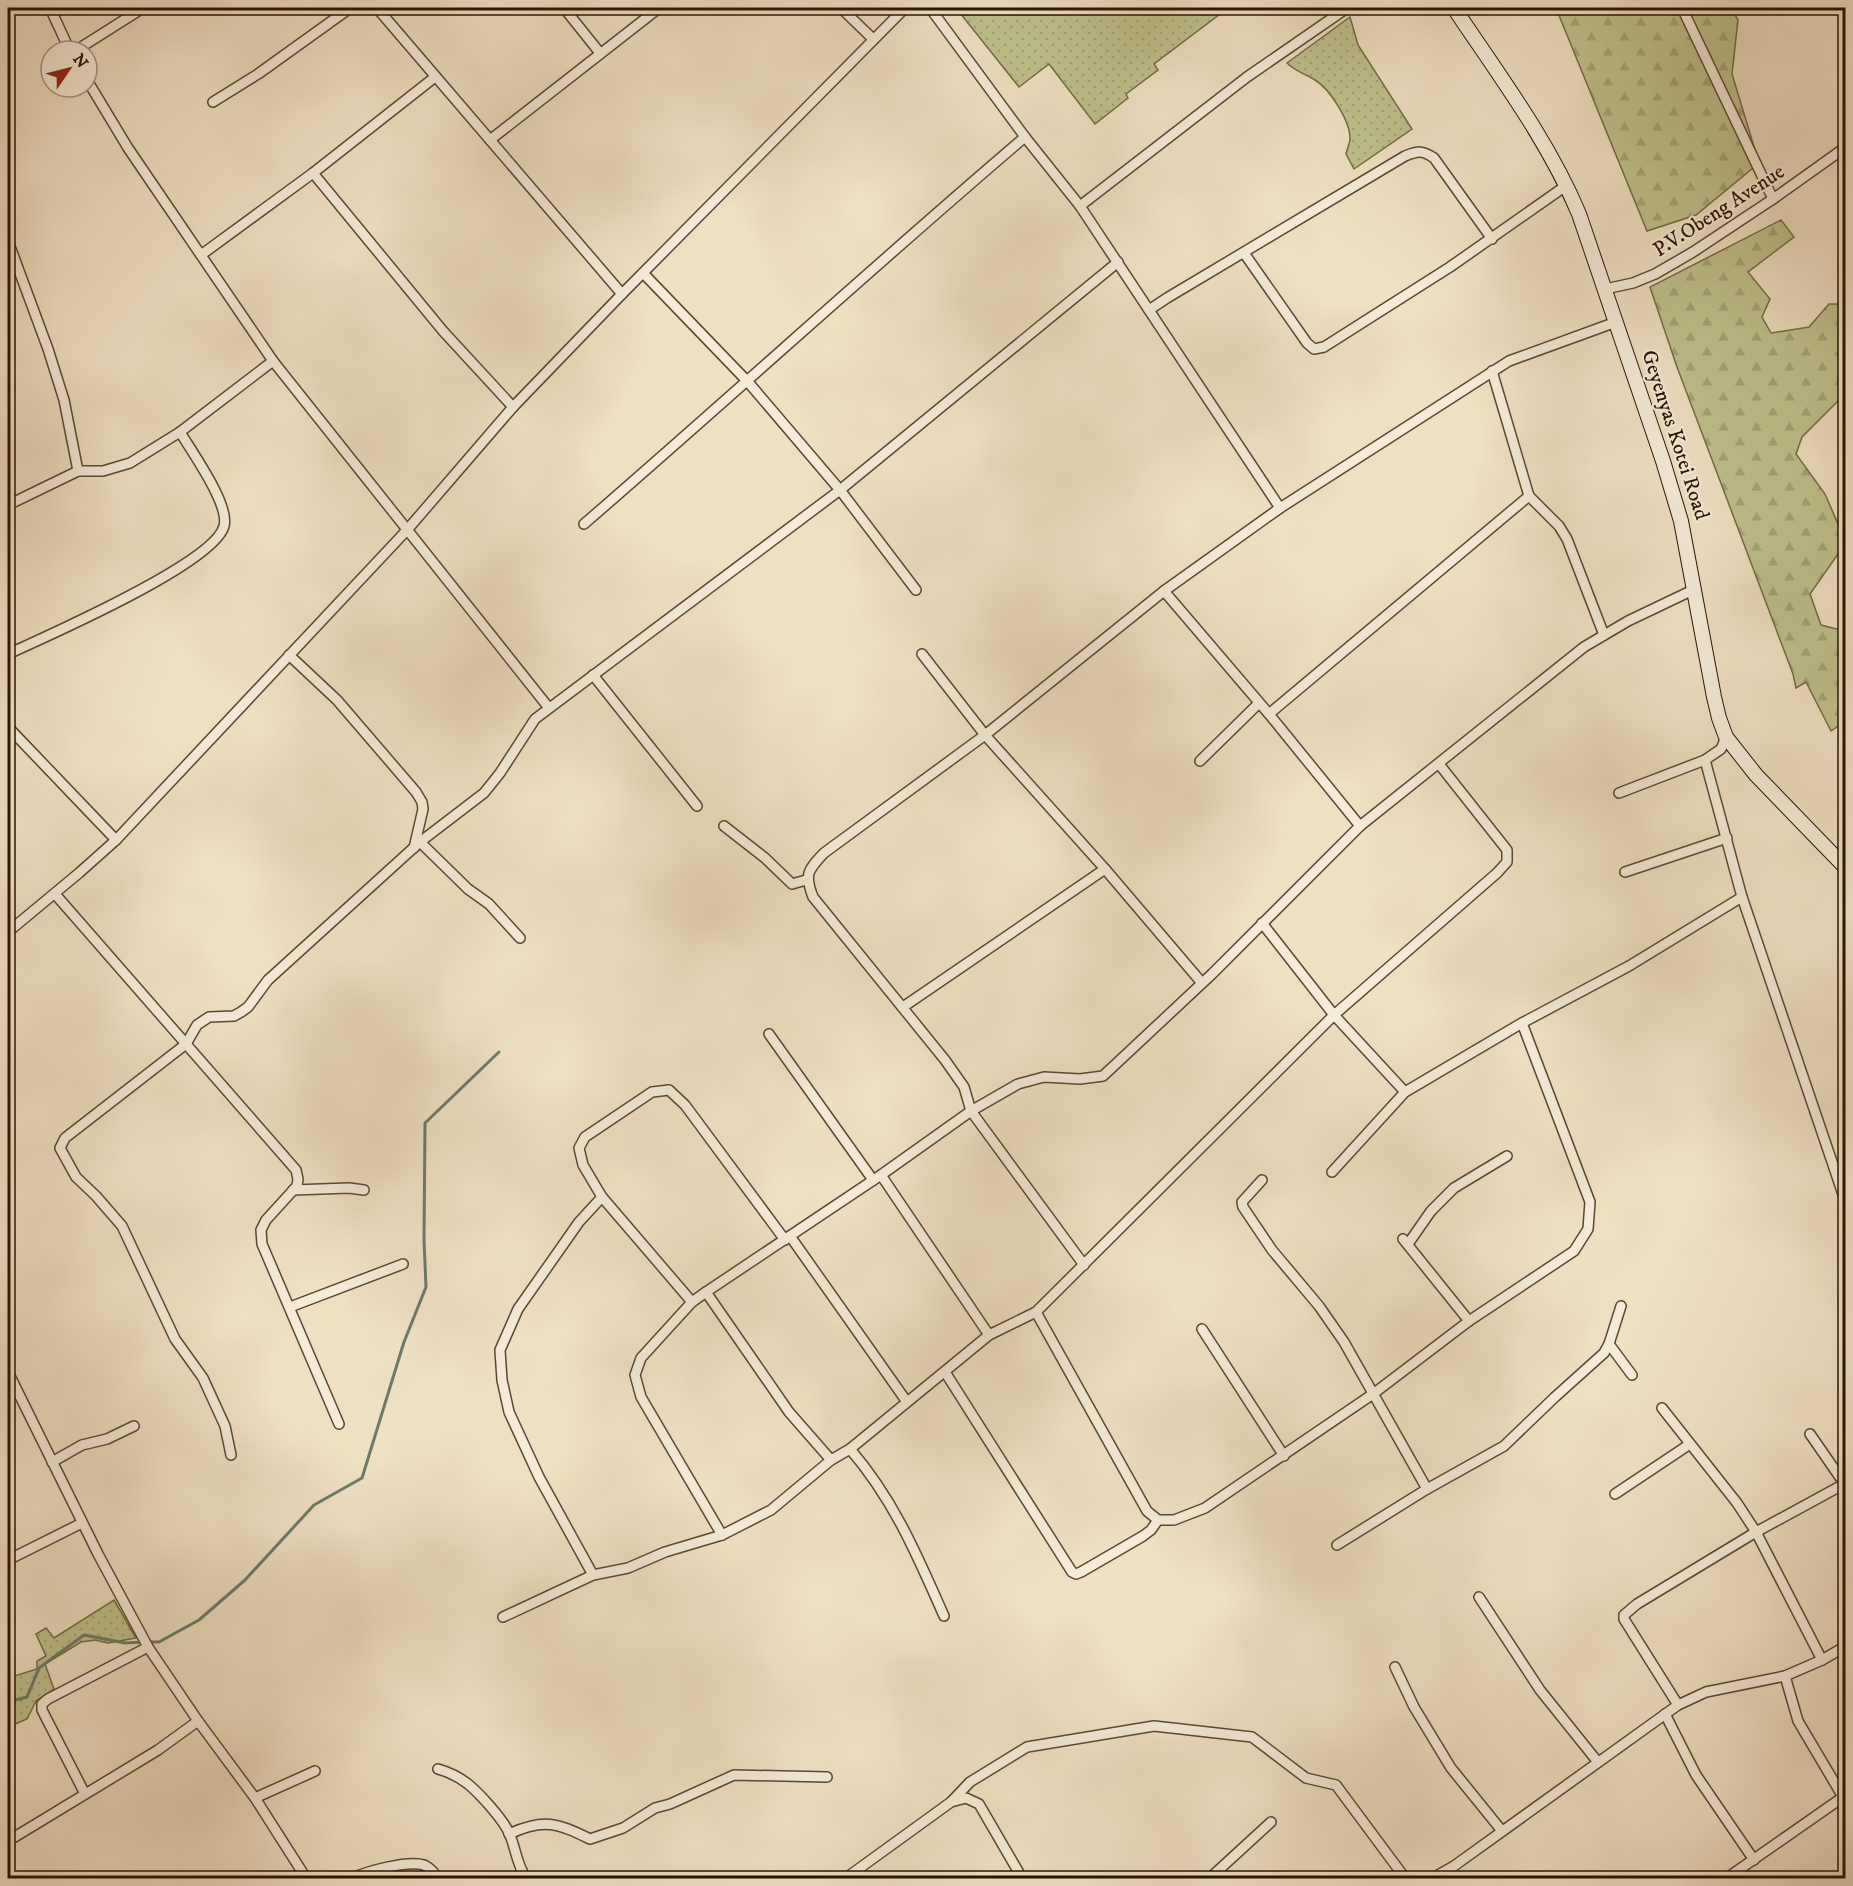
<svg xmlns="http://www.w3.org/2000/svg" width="1853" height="1886" viewBox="0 0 1853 1886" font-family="'IM FELL DW Pica',serif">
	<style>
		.grass { fill: url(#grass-dots); stroke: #746a47; stroke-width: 1.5 }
		.forest { fill: url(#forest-firs); stroke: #746a47; stroke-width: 1.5 }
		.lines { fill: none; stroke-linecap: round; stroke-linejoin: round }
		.stream { stroke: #6c7a6a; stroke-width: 3 }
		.street-casing { stroke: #5a4830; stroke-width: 12 }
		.secondary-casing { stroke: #281500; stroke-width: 16 }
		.street { stroke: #f5ebd7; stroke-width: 9 }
		.secondary { stroke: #f5ebd7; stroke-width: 14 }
		.labels { text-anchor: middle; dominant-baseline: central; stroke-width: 4.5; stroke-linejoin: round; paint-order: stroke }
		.street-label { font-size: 21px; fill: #281500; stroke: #f5ebd7 }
	</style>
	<defs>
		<pattern id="grass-dots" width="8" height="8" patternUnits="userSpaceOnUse" patternTransform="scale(1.5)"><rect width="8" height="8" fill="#c0c08e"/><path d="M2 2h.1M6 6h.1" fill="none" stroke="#a5a479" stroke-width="1.8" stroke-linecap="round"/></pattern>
		<pattern id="forest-firs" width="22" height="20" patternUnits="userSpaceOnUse" patternTransform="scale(1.5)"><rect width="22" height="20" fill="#c0c08e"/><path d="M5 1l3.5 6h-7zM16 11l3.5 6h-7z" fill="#a5a479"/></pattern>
	</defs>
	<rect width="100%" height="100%" fill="#efe0c2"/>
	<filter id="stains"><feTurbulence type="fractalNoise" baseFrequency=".00333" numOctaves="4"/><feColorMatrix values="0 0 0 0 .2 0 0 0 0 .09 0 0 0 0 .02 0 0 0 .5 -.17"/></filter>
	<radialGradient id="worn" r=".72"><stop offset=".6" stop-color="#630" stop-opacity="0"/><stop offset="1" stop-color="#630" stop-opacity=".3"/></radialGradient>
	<g class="grass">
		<polygon points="956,8 1228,8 1154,64 1158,70 1126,94 1128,98 1095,124 1049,64 1019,87"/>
		<path d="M1350 17 1358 45 1412 129 1354 169 1346 154C1347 150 1349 145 1350 140 1351 122 1330 89 1315 80 1305 74 1295 71 1287 63Z"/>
		<polygon points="114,1600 136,1638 108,1643 95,1640 81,1642 45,1664 54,1689 36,1701 27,1719 8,1727 8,1678 37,1669 37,1661 46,1656 36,1634 46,1628 54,1638"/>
	</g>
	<g class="forest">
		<polygon points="1556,8 1731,8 1738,20 1732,74 1759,163 1696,215 1647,231"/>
		<polygon points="1781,220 1794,237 1748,272 1770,299 1762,317 1771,333 1809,327 1829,304 1845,304 1845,348 1838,354 1843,396 1802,437 1796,454 1825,494 1845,540 1845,544 1810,594 1821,625 1845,631 1845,721 1831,731 1806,682 1796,688 1793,674 1677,367 1650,287"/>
	</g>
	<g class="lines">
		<g class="stream">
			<polyline points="149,1642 159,1642 199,1620 245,1580 314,1505 362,1478 404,1342 426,1287 424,1240 425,1123 499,1052"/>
			<polyline points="8,1702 27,1697 39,1668 84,1635 125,1643 143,1642"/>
		</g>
		<g class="street-casing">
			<g id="street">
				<polyline points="50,8 70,51"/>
				<polyline points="377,8 622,294"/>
				<polyline points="564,8 600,53"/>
				<polyline points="841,8 873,39"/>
				<polyline points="930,8 1025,137 1080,206 1280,508"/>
				<polyline points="1682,8 1773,199"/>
				<polyline points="75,51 143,8"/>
				<polyline points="87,80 128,148 273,361 549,708"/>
				<polyline points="213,102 258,74 350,8"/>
				<polyline points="490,140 659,8"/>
				<polyline points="313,173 443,331 513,407"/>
				<polyline points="1080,206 1247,77 1347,8"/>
				<polyline points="8,241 48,349 64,400 78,471"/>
				<polyline points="1244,253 1307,343 1314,349 1324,347 1450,267 1567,185"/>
				<polyline points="201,255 313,173 435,77"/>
				<polyline points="643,273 748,382 840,490 916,590"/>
				<polyline points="1605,289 1633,283 1655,274 1693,252 1773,199 1846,147"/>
				<path d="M1149 310 1167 298 1405 156C1418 151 1422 150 1434 158L1492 239"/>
				<polyline points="1492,371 1529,496 1559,526 1567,539 1604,635"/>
				<polyline points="8,505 78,471 103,471 130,463 180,432 273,361"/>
				<path d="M584 524C732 396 876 264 1025 137"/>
				<polyline points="1164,591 1269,714 1360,826"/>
				<path d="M8 654C47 636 215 563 224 526 230 505 192 452 180 432"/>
				<polyline points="922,654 985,735 1105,869 1202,983"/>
				<polyline points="289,655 337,700 416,792 422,802 423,809 414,848"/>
				<polyline points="593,675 697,806"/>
				<polyline points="1269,714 1529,496"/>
				<polyline points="8,727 116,840"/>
				<polyline points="1705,760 1742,897 1846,1203"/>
				<polyline points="1200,761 1259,703"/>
				<polyline points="1619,793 1705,760 1721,749 1726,737"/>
				<polyline points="724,826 765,858 792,884 806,880"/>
				<polyline points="420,842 468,889 489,904 520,938"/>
				<polyline points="1625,872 1727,838"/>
				<polyline points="55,894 296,1170 298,1179 297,1186 266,1220 261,1230 262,1244 339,1424"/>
				<polyline points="1262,923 1334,1015 1405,1092"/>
				<polyline points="8,932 79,873 116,840 407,530 513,407 622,294 905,8"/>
				<polyline points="903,1007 1105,869"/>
				<polyline points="769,1034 873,1180"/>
				<polyline points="1332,1172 1405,1092 1522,1023 1629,966 1742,897"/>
				<polyline points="881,1175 989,1335"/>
				<polyline points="1262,1180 1242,1202 1243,1207 1272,1250 1319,1306 1344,1342 1427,1489"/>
				<polyline points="293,1190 349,1188 364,1190"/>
				<polyline points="602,1197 579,1222 518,1309 500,1350 502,1380 509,1412 539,1477 593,1575 628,1568 665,1552 722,1535 771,1510 831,1460 850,1449 989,1335 1036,1312 1334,1015 1497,873 1507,862 1507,850 1439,764"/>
				<polyline points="790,1236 907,1402"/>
				<polyline points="1403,1239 1469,1321"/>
				<polyline points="1408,1244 1431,1211 1454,1188 1507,1156"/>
				<path d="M1084 1265 971 1111 964 1087 945 1060 813 897C804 874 808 870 824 853L985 735 1164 591 1280 508 1509 361 1616 322"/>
				<polyline points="706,1292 789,1412 831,1460"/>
				<polyline points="692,1302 602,1197 583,1165 579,1148 585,1137 652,1092 669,1090 685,1105 785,1240"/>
				<polyline points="290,1307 403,1264"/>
				<polyline points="1036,1312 1147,1511 1158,1520 1174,1520 1205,1508 1373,1394 1469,1321 1574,1251 1588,1229 1590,1202 1522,1023"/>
				<polyline points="1202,1329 1284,1456"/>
				<polyline points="1609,1344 1632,1375"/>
				<polyline points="8,1372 98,1554 148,1647 198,1721 255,1798 306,1878"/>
				<polyline points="945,1372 1072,1572 1076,1574 1081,1572 1143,1536 1151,1530 1158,1520"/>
				<polyline points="1662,1408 1737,1503 1756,1532 1822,1660"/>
				<polyline points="1810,1434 1846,1486"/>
				<path d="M850 1449C894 1500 917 1555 944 1616"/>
				<polyline points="231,1455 225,1426 203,1378 175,1339 122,1226 96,1196 76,1177 60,1148 65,1138 186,1044 197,1025 209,1017 234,1016 241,1012 248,1007 268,980 420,842 484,793 500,773 535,719 840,490 1118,262"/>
				<polyline points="52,1462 82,1445 107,1439 134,1426"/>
				<polyline points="1615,1494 1690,1444"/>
				<polyline points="722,1535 641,1397 635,1375 641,1358 692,1302 706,1292 881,1175 971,1111 1018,1084 1044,1077 1080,1079 1103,1076 1212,974 1360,826 1584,647 1628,621 1695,589"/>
				<polyline points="1337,1545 1427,1489 1504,1446 1555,1397 1604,1353 1609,1344 1621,1306"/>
				<polyline points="8,1560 82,1523"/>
				<polyline points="1479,1597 1540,1690 1597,1761"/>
				<polyline points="503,1617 593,1575"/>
				<polyline points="8,1663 9,1666"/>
				<polyline points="1395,1667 1414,1707 1451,1768 1502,1831"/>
				<polyline points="1785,1676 1798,1721 1843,1797"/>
				<polyline points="1678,1705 1624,1619 1624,1615 1637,1604 1756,1532 1846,1483"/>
				<polyline points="1665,1714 1696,1775 1754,1860"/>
				<path d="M438 1769C449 1772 459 1777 468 1784 480 1794 504 1820 510 1835 516 1850 517 1865 526 1878"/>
				<polyline points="85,1794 42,1710 42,1704 48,1699 148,1647"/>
				<polyline points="255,1798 315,1771"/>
				<polyline points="951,1802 970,1782 1027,1747 1154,1726 1252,1737 1306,1778 1336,1785 1405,1878"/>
				<path d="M509 1834C544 1818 557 1823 590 1839L623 1828 655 1808 670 1804 734 1775 827 1777"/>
				<polyline points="8,1841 158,1750 198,1721"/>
				<path d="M352 1878C369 1871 407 1860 424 1865 431 1868 434 1873 438 1878"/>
				<polyline points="846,1878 951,1802 966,1798 979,1804 1022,1878"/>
				<polyline points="1210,1878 1271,1822"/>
				<polyline points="1433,1878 1454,1866 1678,1705 1706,1692 1785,1676 1822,1660 1846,1646"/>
				<polyline points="1727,1878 1846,1795"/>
			</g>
		</g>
		<g class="secondary-casing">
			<path id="secondary" d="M1454 8C1498 74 1548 140 1579 214L1663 461 1681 521 1714 697 1719 718 1726 737 1756 775 1846 868"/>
		</g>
		<use href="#street" class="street"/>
		<use href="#secondary" class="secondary"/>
	</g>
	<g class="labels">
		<g class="street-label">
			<text transform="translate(1719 211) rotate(-33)">P.V.Obeng Avenue</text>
			<text transform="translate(1675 435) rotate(72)">Geyenyas Kotei Road</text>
		</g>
	</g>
	<rect width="1853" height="1886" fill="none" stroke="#efe0c2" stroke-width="30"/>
	<rect x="9" y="9" width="1835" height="1868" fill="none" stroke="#281500" stroke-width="3"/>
	<rect x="15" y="15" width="1823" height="1856" fill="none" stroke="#281500" stroke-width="1.5"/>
	<g transform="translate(69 69) rotate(55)"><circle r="28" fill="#f5ebd7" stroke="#a39581" stroke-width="1.5"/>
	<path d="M0-4.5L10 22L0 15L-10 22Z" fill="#8f2418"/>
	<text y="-9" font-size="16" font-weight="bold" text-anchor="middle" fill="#281500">N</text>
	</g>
	<rect width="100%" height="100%" filter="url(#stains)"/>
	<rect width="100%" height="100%" fill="url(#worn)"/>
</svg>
